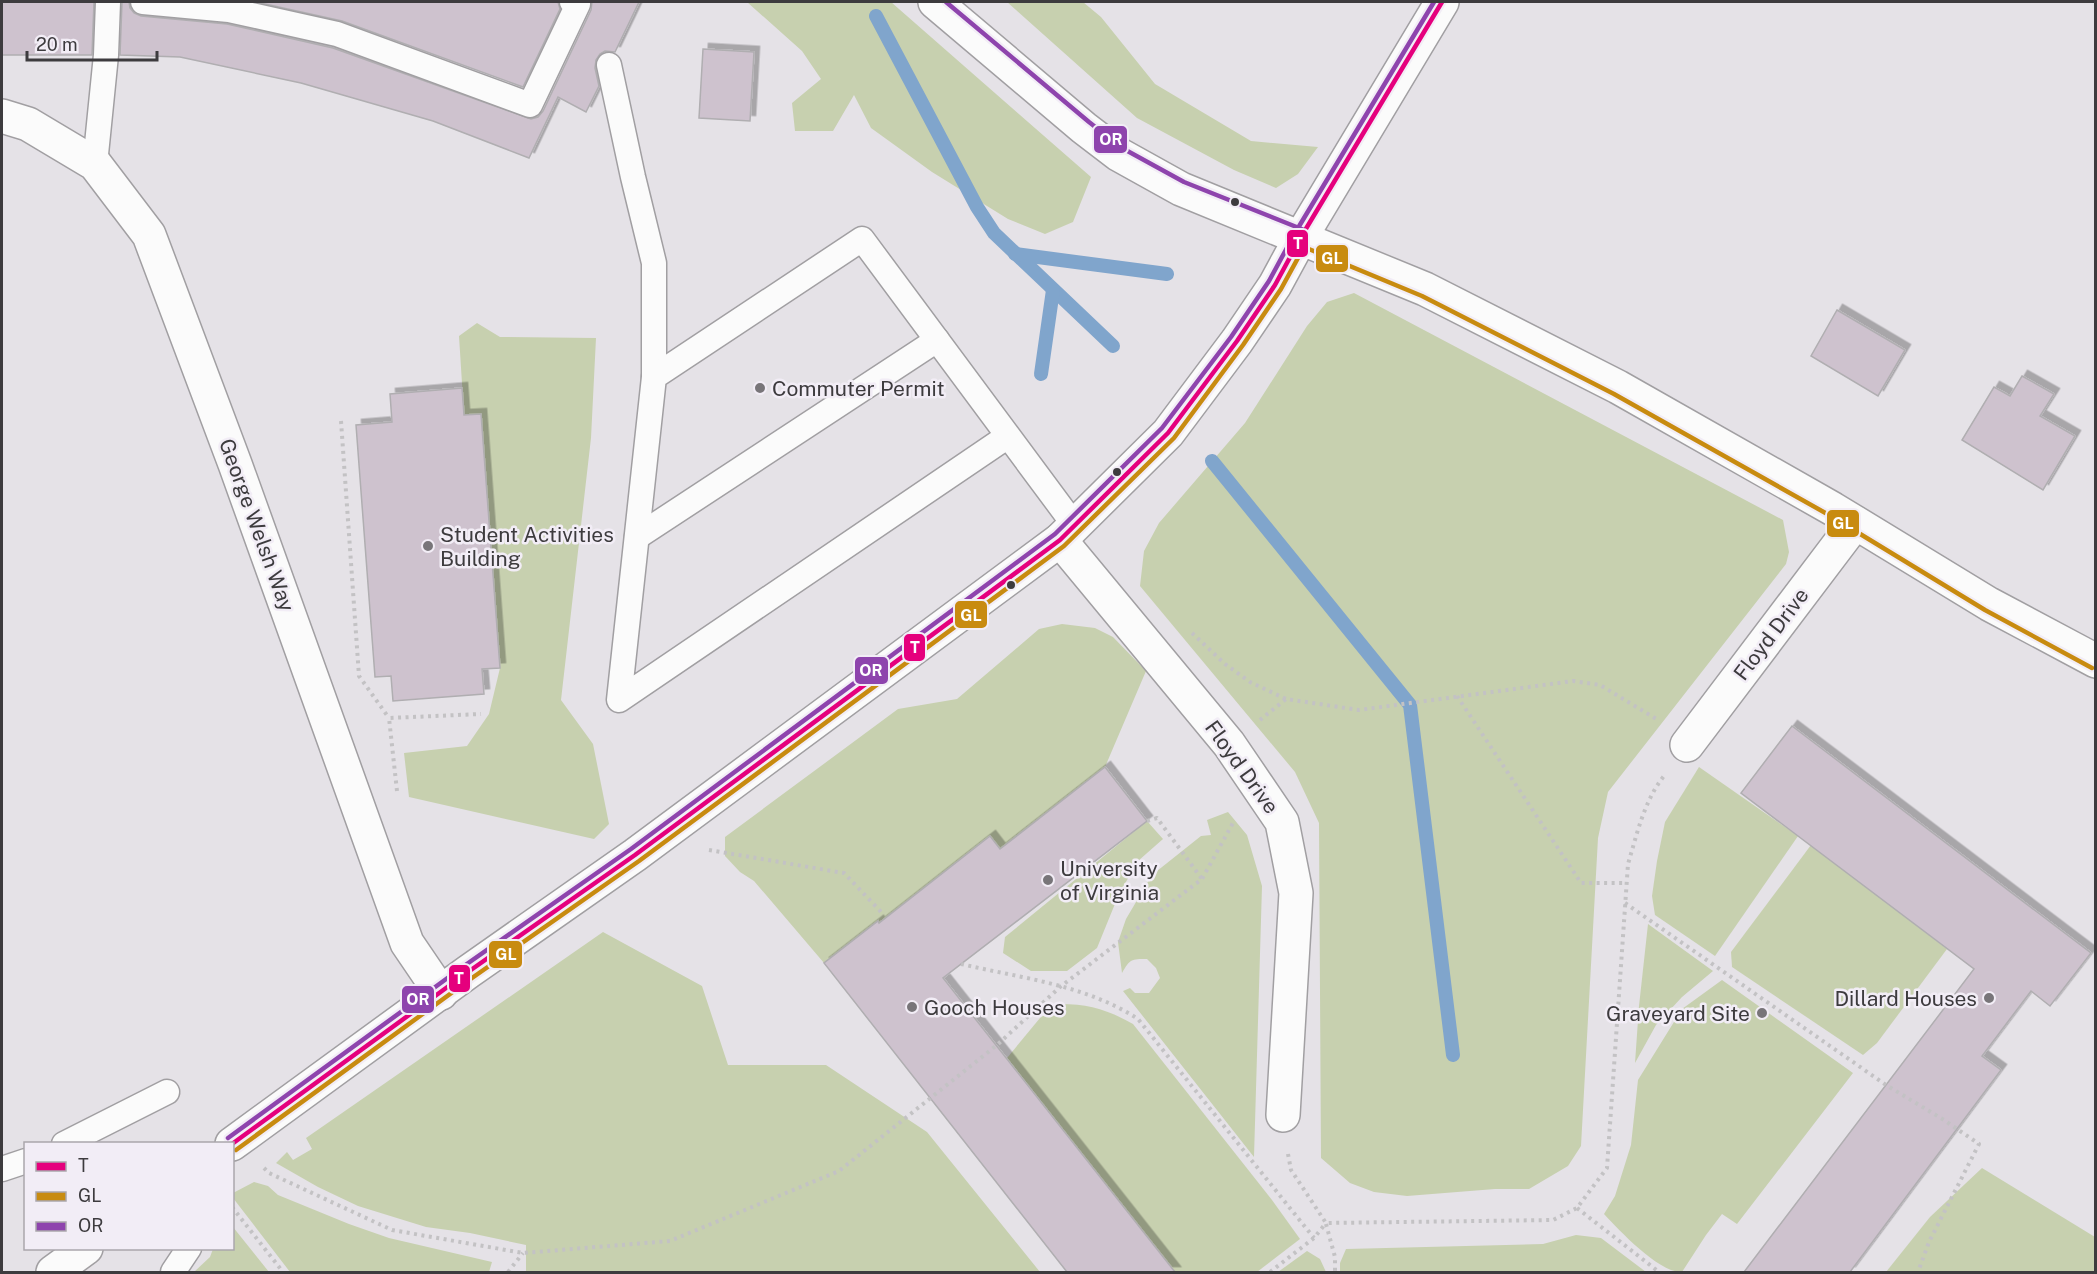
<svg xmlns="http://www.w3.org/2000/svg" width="2097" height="1274" viewBox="0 0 2097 1274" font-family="'Public Sans',sans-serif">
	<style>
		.green { fill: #c7d0af }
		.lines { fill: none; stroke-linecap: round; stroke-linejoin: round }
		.stream { stroke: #80a5cc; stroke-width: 14 }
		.building { fill: #cec2ce; stroke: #b0aeb1; stroke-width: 1.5; filter: url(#shadow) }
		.service-casing { stroke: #a19fa2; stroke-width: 27 }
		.minor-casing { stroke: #a19fa2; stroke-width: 36 }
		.secondary-casing { stroke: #a19fa2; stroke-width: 36 }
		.path { stroke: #c3c2c4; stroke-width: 4; stroke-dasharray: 3 4.5; stroke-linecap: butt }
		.service { stroke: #fbfbfb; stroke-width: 24 }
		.minor { stroke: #fbfbfb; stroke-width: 33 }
		.secondary { stroke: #fbfbfb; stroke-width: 33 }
		.bus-1-casing { stroke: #f2edf6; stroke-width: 9 }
		.bus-2-casing { stroke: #f2edf6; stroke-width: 9 }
		.bus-3-casing { stroke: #f2edf6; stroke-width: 9 }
		.bus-1 { stroke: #e5007d; stroke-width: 4.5 }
		.bus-2 { stroke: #c88b10; stroke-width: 4.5 }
		.bus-3 { stroke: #8e44ad; stroke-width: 4.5 }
		.bus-dot { fill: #3d3b3e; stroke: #f2edf6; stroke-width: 2 }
		.poi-dot { fill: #787579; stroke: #f2edf6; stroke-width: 2 }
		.labels { text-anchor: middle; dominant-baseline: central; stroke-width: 5; stroke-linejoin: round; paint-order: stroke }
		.poi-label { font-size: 21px; fill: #3d3b3e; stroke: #f2edf6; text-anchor: start }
		.street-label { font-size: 21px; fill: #3d3b3e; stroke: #f2edf6 }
		.line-badge { stroke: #f2edf6; stroke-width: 2 }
		.badge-label { font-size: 16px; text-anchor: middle; font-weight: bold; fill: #fff }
	</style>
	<defs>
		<filter id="shadow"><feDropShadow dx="5.5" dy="-5.5" stdDeviation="0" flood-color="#0004"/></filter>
	</defs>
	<rect width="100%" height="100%" fill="#e5e2e7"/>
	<g class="green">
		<polygon points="747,2 891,2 1091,177 1073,222 1045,234 1008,219 932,172 871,128 854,95 833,131 795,131 792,103 821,79 802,51"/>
		<polygon points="1007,2 1083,2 1101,17 1155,84 1251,141 1318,147 1298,174 1276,188 1234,170 1137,118"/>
		<polygon points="1354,293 1783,520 1789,552 1786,564 1608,792 1598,838 1581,1146 1568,1166 1529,1189 1495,1189 1407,1196 1374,1192 1350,1183 1321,1158 1319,823 1295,772 1140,586 1144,551 1159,523 1245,423 1307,326 1327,302"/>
		<polygon points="477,323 500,337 596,338 591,438 561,700 593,744 609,824 594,839 409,797 404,753 467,746 489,714 500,668 481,414 464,415 459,336"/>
		<polygon points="1062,624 1095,628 1113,637 1146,671 1105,767 1000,849 989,836 893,912 892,940 878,921 824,963 754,881 740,872 725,856 725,837 898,709 957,699 1039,629"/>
		<polygon points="1699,767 1798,836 1715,956 1655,915 1652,896 1657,861 1665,822"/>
		<path d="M1228 812 1247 835 1262 886 1254 1157 1123 991 1130 988 1135 993H1149L1160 978 1156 968 1147 959C1131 959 1130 959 1122 973L1118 942 1126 919 1152 875 1201 836 1211 835 1207 820Z"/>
		<polygon points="1147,821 1163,839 1138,861 1119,894 1097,948 1067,971 1031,971 1003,953 1005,937"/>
		<polygon points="1811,845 1947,949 1877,1043 1863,1055 1732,967 1731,952"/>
		<polygon points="1648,924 1713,971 1682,997 1656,1025 1635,1063 1639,1006"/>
		<polygon points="603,932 702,986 728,1065 826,1065 927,1132 1040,1272 526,1272 526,1245 470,1233 426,1227 358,1206 318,1187 276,1163 287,1152 293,1160 312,1149 306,1138"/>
		<path d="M1722 980 1853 1073 1737 1224 1722 1214 1706 1235 1682 1272C1659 1273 1620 1231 1604 1214L1615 1196 1631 1145 1638 1080 1682 1009Z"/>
		<path d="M1060 1004C1089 1004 1108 1010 1133 1024L1272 1200 1300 1239 1257 1272H1175L1007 1058 1040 1018Z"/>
		<polygon points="1982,1168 2095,1237 2095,1272 1886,1272 1930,1217"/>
		<polygon points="254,1182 268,1186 278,1195 349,1224 389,1238 492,1262 489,1272 290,1272 233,1198 233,1193"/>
		<polygon points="233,1227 269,1272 194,1272 210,1257 213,1249 232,1248"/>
		<polygon points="1576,1235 1601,1238 1646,1272 1340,1272 1340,1263 1346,1249 1543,1244"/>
		<polygon points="1307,1251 1320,1259 1326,1272 1278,1272"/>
	</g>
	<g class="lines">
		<g class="stream">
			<polyline points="876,16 977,207 994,233 1113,346"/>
			<polyline points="1015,254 1167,274"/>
			<polyline points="1041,374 1053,290"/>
			<polyline points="1212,461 1410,705 1453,1055"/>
		</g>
	</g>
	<g class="building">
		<polygon points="2,2 94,2 92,55 2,55"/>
		<polygon points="122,2 129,2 130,8 134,13 141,16 227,24 333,48 531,119 538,117 543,111 591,10 592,2 639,2 615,52 605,51 600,54 596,60 595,68 599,86 586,112 558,97 529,158 433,121 301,83 180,57 120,55"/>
		<polygon points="256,2 558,2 560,9 523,87 342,21"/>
		<polygon points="703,49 754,52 750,121 699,118"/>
		<polygon points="1837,310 1905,350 1878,396 1811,356"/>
		<polygon points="2022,376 2054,394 2040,416 2075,436 2043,490 1962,440 1994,387 2010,396"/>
		<polygon points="462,388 464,415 481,414 500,668 482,669 484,694 393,701 391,676 375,677 356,425 392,422 390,394"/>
		<polygon points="1792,726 2091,953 2050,1006 2031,991 1982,1056 2001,1070 1850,1272 1744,1272 1974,969 1741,793"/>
		<polygon points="1105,767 1147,821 943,978 1175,1272 1067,1272 824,963 878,921 879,923 990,836 1000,849"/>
	</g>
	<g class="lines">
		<g class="service-casing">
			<g id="service">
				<polyline points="143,2 229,10 337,34 530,105 578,4 572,2"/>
				<polyline points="609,65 633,177 654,263 654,377"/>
				<polyline points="95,164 106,55 108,2"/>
				<polyline points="1008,436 619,700 654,377 862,239 1075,526"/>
				<polyline points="637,537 937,340"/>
				<polyline points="64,1144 167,1092"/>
				<polyline points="2,1169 26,1161"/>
				<polyline points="173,1272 189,1248"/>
			</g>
		</g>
		<g class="minor-casing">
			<g id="minor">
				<polyline points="935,2 1084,128 1118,154 1181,189 1425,289 1618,387 1833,509 1989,604 2096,661"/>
				<polyline points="2,116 28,124 95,164 149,235 235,464 407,943 441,993"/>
				<polyline points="1060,540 1229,744 1282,822 1296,893 1283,1115"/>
				<polyline points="1687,745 1855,523"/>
			</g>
		</g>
		<g class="secondary-casing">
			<g id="secondary">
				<polyline points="232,1144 468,972 635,855 1060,540 1168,433 1237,341 1275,285 1301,237 1442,2"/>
				<polyline points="53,1272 86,1248"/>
			</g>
		</g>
		<g class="path">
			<polyline points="341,421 359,676 389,718"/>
			<polyline points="1192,633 1225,664 1250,682 1286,699"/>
			<polyline points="1457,696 1581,883 1626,883"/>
			<polyline points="1260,720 1286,699 1359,710 1573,681 1600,685 1658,720"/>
			<polyline points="397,791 389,718 481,714"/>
			<polyline points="1147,821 1157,818 1202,879"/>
			<polyline points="709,850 844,873 884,915"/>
			<polyline points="1625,903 1886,1085 1944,1120 1979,1144 1929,1242 1918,1272"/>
			<path d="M961 964C1021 978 1086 985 1138 1019L1314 1238"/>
			<path d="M1288 1154 1291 1170 1326 1223 1553 1220 1577 1208 1607 1168 1628 864C1637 834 1644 801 1664 776"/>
			<polyline points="264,1168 269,1173 392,1230 523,1253 670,1241 839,1171 997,1045 1060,987 1202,879 1234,821"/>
			<polyline points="232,1207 283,1272"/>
			<polyline points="1577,1208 1659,1272"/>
			<polyline points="1326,1224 1335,1257 1335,1272"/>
			<polyline points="508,1272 523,1253"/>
			<polyline points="1270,1272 1314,1238 1326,1223"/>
		</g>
		<use href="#service" class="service"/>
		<use href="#minor" class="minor"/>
		<use href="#secondary" class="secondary"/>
		<g class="bus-1-casing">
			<polyline id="bus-1" points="232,1144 468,972 635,855 1060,540 1168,433 1237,341 1275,285 1301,237 1442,2"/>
		</g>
		<g class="bus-2-casing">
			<polyline id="bus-2" points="236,1150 472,978 639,861 1064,546 1174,438 1243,345 1281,289 1304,247 1422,296 1614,394 1829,515 1985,610 2092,668"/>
		</g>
		<g class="bus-3-casing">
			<g id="bus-3">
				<polyline points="946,2 1089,122 1122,148 1184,182 1304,230"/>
				<polyline points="228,1138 464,966 631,849 1055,534 1162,428 1231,337 1269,281 1295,233 1434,2"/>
			</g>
		</g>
		<use href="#bus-1" class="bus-1"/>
		<use href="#bus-2" class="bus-2"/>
		<use href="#bus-3" class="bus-3"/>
	</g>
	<g class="bus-dot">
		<circle cx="1235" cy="202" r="5"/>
		<circle cx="1117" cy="472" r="5"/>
		<circle cx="1011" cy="585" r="5"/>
	</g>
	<g class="poi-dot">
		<circle cx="760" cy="388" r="6"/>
		<circle cx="428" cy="546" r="6"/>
		<circle cx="1048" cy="880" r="6"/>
		<circle cx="1989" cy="998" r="6"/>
		<circle cx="912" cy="1007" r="6"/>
		<circle cx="1762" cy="1013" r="6"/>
	</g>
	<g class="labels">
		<g class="poi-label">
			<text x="772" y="388">Commuter Permit</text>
			<text x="440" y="534">Student Activities<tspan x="440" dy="24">Building</tspan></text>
			<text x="1060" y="868">University<tspan x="1060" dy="24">of Virginia</tspan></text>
			<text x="1977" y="998" text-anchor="end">Dillard Houses</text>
			<text x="924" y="1007">Gooch Houses</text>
			<text x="1750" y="1013" text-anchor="end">Graveyard Site</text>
		</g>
		<g class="street-label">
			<text transform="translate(257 525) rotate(70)">George Welsh Way</text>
			<text transform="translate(1771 634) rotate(-53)">Floyd Drive</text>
			<text transform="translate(1242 767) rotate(54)">Floyd Drive</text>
		</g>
	</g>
	<g class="line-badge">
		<rect x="1093" y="125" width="35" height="29" rx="6" fill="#8e44ad"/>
		<rect x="1286" y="229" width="23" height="29" rx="6" fill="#e5007d"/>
		<rect x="1315" y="244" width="34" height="29" rx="6" fill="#c88b10"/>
		<rect x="1826" y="509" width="34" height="29" rx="6" fill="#c88b10"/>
		<rect x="954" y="600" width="34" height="29" rx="6" fill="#c88b10"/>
		<rect x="903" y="633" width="23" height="29" rx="6" fill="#e5007d"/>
		<rect x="854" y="656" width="35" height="29" rx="6" fill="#8e44ad"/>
		<rect x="488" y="940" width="35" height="29" rx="6" fill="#c88b10"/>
		<rect x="448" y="964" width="23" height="29" rx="6" fill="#e5007d"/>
		<rect x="401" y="985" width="34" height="29" rx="6" fill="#8e44ad"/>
	</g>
	<g class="badge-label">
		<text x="1111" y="145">OR</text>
		<text x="1298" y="249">T</text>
		<text x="1332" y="264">GL</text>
		<text x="1843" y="529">GL</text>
		<text x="971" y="621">GL</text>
		<text x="915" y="653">T</text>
		<text x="871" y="676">OR</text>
		<text x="506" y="960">GL</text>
		<text x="459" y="984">T</text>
		<text x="418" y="1005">OR</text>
	</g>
	<rect width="2097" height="1274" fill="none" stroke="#3d3b3e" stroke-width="6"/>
	<rect x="24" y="1142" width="210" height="108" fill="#f2edf6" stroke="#aaa6ac" stroke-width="1.5"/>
	<rect x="36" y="1162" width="30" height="9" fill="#e5007d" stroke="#aaa6ac" stroke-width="1.5"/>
	<text x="78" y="1172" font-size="18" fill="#3d3b3e">T</text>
	<rect x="36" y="1192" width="30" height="9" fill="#c88b10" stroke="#aaa6ac" stroke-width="1.5"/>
	<text x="78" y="1202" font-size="18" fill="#3d3b3e">GL</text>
	<rect x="36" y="1222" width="30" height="9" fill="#8e44ad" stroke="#aaa6ac" stroke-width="1.5"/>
	<text x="78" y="1232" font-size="18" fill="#3d3b3e">OR</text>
	<path d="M27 51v9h130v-9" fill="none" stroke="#3d3b3e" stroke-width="3"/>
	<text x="36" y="51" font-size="18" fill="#3d3b3e" stroke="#f2edf6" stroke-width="4.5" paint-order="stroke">20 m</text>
</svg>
